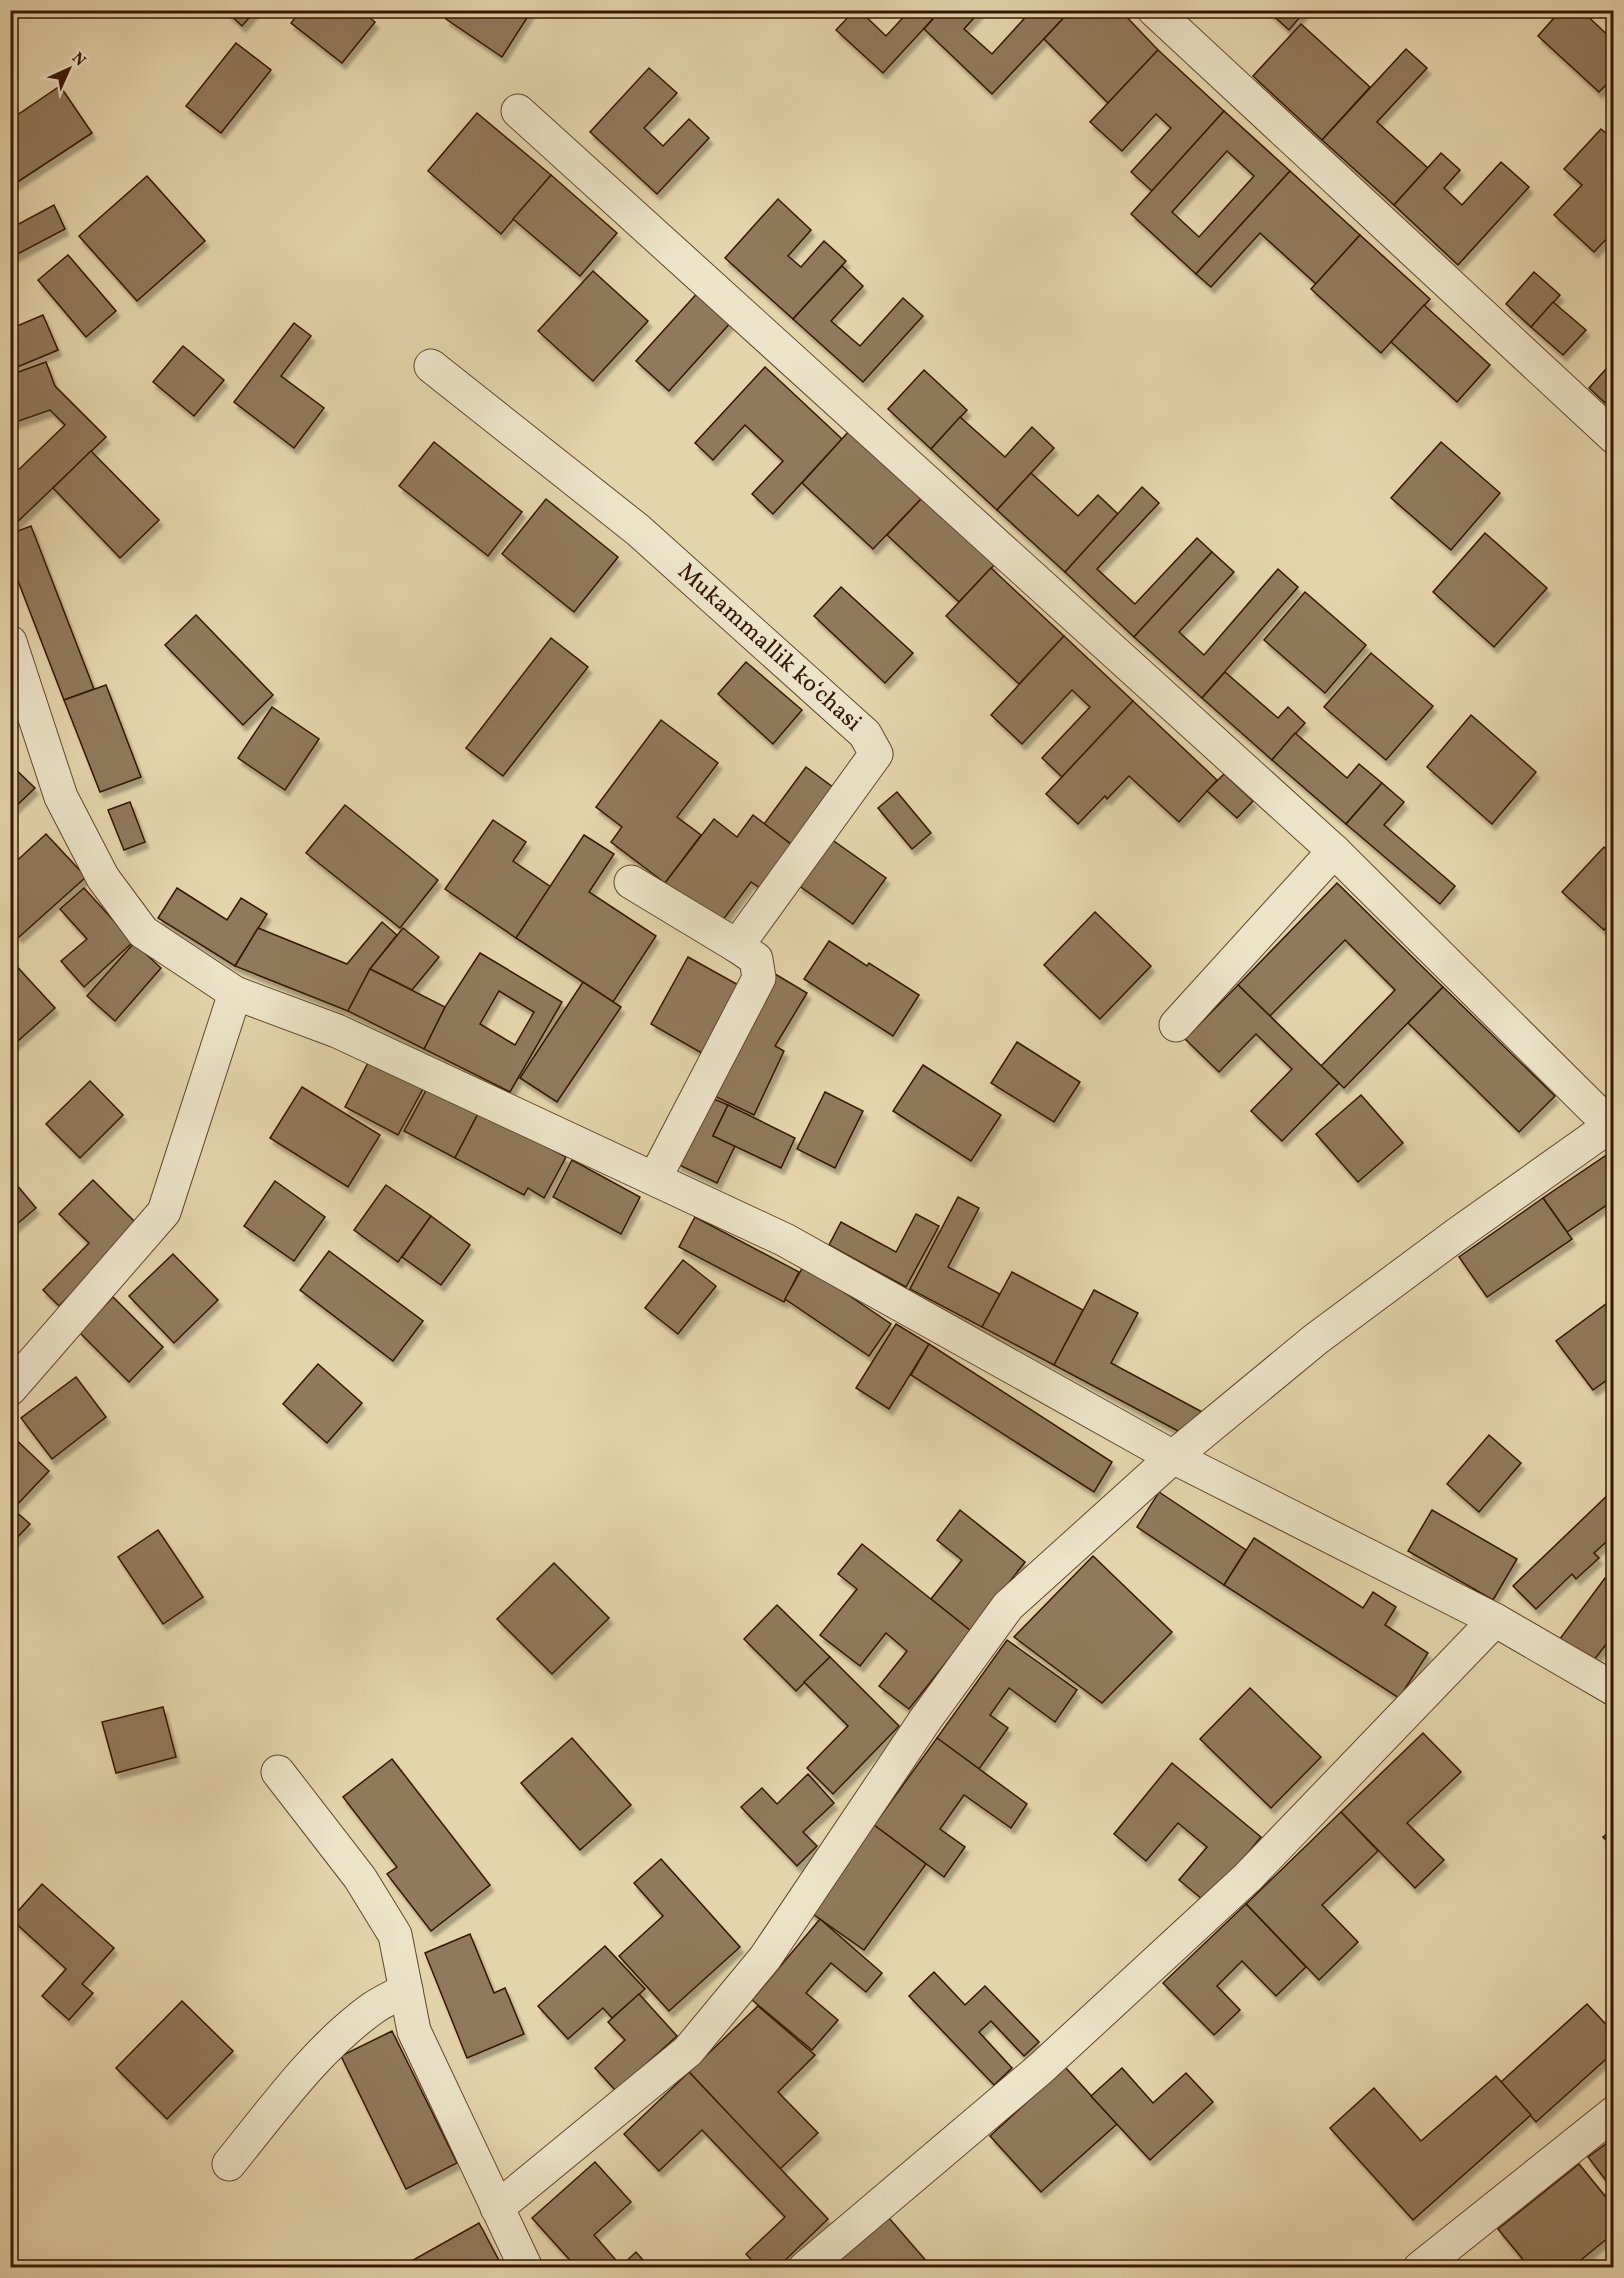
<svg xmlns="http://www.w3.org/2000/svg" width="1624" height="2278" viewBox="0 0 1624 2278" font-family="Vollkorn,serif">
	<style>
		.building { fill: #90795b; stroke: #361703; stroke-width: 1.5; fill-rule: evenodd; filter: url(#shadow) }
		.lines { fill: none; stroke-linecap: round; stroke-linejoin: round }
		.minor-casing { stroke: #62462d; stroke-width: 35 }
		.minor { stroke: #ede3c9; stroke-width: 33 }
		.labels { text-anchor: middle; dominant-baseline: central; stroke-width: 4.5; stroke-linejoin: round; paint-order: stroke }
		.street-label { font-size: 24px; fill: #361703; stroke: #ede3c9 }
	</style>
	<defs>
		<filter id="shadow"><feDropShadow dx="3.5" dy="6" stdDeviation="1.5" flood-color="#0004"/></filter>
	</defs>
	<rect width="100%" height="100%" fill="#e4d4ac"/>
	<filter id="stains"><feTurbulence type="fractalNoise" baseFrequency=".00333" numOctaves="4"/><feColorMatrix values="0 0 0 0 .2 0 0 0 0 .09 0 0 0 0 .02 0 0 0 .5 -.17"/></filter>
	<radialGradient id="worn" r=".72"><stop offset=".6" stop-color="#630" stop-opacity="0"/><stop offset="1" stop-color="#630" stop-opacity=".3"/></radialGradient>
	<g class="building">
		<polygon points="225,10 256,10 242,26"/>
		<polygon points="301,10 360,10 375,22 342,63 291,23"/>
		<polygon points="452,10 532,10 502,57 446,19"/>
		<polygon points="855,10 859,10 886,36 910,10 941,10 883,73 836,30"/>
		<polygon points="941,10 981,10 964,29 992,54 1032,10 1071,10 992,94 924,29"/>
		<polygon points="1071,10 1120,10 1158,50 1108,103 1044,39"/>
		<polygon points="1267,10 1306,10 1289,30"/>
		<polygon points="1561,10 1581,10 1614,41 1614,77 1599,92 1538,36"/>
		<polygon points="1301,24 1370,87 1322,140 1253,76"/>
		<polygon points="236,43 271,70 221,133 186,106"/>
		<polygon points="1406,49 1427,68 1377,122 1428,168 1394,205 1322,140"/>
		<polygon points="1158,50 1224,111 1152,191 1131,172 1171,128 1156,114 1122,151 1090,122"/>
		<polygon points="649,68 677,93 644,128 663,146 689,119 709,138 657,194 590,132"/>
		<polygon points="60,86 92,133 10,187 10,120"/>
		<path d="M1224 111 1290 171 1196 274 1131 214ZM1227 151 1254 176 1199 237 1172 212Z"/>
		<polygon points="477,113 551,175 501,234 428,171"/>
		<polygon points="1601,129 1614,140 1614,231 1594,252 1554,215 1582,185 1564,169"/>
		<polygon points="1441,153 1460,170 1444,188 1462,205 1501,162 1529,187 1458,265 1394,205"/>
		<polygon points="1290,171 1360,235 1316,284 1260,233 1211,287 1196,274"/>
		<polygon points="551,175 617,233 580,276 513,219"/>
		<polygon points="147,176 205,241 137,301 79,236"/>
		<polygon points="778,199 811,230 788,256 801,267 824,241 846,261 793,319 725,258"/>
		<polygon points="54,205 65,229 10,258 10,208 17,225"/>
		<polygon points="1360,235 1430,299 1381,353 1311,289"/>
		<polygon points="68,255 116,311 86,337 38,280"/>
		<polygon points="842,266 863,286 831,321 860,346 903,298 923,316 863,382 793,319"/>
		<polygon points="593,271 648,321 593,381 538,331"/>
		<polygon points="1534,272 1560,295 1531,327 1506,304"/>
		<polygon points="700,290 733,320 669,391 636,361"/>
		<polygon points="1553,302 1586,330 1563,355 1531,327"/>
		<polygon points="1424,305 1490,365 1457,402 1391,342"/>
		<polygon points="43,315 58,350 10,370 10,329"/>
		<polygon points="294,323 311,336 281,376 324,408 294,448 234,402"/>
		<polygon points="183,346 224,380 194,416 153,382"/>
		<polygon points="1614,360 1614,411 1589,388"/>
		<polygon points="46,362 55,386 106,437 10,529 10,478 65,425 50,410 10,424 10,375"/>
		<polygon points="765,367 842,439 773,514 752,494 783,461 745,425 713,460 695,443"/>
		<polygon points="924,370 967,410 931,449 888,409"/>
		<polygon points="960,417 1005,457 1032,427 1054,448 997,510 931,449"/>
		<polygon points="850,430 922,498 873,549 802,483"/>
		<polygon points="434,442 522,512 488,556 399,486"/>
		<polygon points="1441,442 1500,493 1451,550 1391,498"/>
		<polygon points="91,451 159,520 120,558 53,488"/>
		<polygon points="1031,473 1078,516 1098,495 1118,514 1065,572 997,510"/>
		<polygon points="1142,487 1159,503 1097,569 1135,604 1197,538 1212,552 1134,637 1065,572"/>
		<polygon points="922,498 994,565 959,602 887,535"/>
		<polygon points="546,499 618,557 574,612 502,554"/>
		<polygon points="31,526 94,689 64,700 10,560 10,534"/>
		<polygon points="1485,533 1547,588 1494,647 1433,592"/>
		<polygon points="1212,552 1234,572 1179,632 1204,655 1278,569 1298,587 1202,698 1134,637"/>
		<polygon points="991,568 1064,636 1019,684 946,616"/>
		<polygon points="841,587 913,653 885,683 814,616"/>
		<polygon points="1305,592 1366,645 1325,693 1264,640"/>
		<polygon points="196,615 273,695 243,725 165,645"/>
		<polygon points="1064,636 1133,701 1062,777 1042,758 1090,707 1072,690 1022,744 991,715"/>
		<polygon points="551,638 588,667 503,776 466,748"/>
		<polygon points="1371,653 1433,706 1386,760 1324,707"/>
		<polygon points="746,662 802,710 773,744 718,694"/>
		<polygon points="1225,672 1278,718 1288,707 1305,723 1272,760 1202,698"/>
		<polygon points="106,685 141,777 100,792 64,700"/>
		<polygon points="1133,701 1217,780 1179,822 1129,776 1107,799 1105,796 1078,824 1046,794"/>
		<polygon points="272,707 319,739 285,790 238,758"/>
		<polygon points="1471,715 1536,772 1492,824 1427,767"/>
		<polygon points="661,720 718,763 677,817 701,835 665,883 611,842 622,827 596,807"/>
		<polygon points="1295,733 1347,778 1359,764 1382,783 1346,824 1272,760"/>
		<polygon points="10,764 35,788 10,812"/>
		<polygon points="806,767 834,788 792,845 764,824"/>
		<polygon points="1224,774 1253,801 1237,818 1207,791"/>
		<polygon points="1382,783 1404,802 1384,825 1455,886 1440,904 1346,824"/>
		<polygon points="897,792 931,833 912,849 878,808"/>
		<polygon points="130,802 145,842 124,850 108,810"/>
		<polygon points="345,805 438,880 400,928 306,853"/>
		<polygon points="753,815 792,845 760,888 751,882 720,924 665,883 714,819 737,837"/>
		<polygon points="493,820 526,842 513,861 551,887 516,938 445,889"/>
		<polygon points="46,834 86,877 19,937 10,928 10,867"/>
		<polygon points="584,835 614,854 589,892 656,936 613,1002 516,938"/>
		<polygon points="831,839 886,878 853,924 798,885"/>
		<polygon points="1604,847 1614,856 1614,920 1604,930 1562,892"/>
		<polygon points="1337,883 1443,987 1344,1088 1321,1066 1395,990 1345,940 1270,1016 1238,985"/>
		<polygon points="84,888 133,942 84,987 61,961 87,939 60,909"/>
		<polygon points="177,888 227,920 241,898 267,914 235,966 158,918"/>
		<polygon points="1095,912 1151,966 1100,1019 1044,965"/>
		<polygon points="382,922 397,935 370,969 348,1011 235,966 258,928 347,964"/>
		<polygon points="403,928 439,957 412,990 370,969"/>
		<polygon points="829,941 867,966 869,963 919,995 893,1036 804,979"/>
		<polygon points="134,943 161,968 115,1021 87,996"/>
		<path d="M480 953 562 1002 510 1092 424 1049 445 1007ZM499 991 534 1012 515 1045 480 1024Z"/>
		<polygon points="688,957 742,987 705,1055 651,1024"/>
		<polygon points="10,959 55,1008 10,1048"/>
		<polygon points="370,969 445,1007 424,1049 348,1011"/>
		<polygon points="775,974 807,993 775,1046 784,1051 754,1115 710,1094"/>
		<polygon points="583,982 621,1007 557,1102 520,1078"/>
		<polygon points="1238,985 1339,1083 1282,1141 1251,1111 1292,1069 1256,1034 1219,1072 1185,1039"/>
		<polygon points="1443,987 1555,1096 1519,1132 1408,1023"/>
		<polygon points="1017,1042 1080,1082 1054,1122 991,1083"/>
		<polygon points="370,1059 424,1087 398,1135 345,1107"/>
		<polygon points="923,1065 1001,1115 971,1161 893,1111"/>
		<polygon points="90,1081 123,1115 80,1158 46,1124"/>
		<polygon points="430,1083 480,1110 455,1158 404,1131"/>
		<polygon points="302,1087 380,1135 348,1187 270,1138"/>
		<polygon points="825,1092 863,1111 835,1168 797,1149"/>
		<polygon points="1361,1095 1403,1143 1358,1182 1316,1134"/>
		<polygon points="709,1097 728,1105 713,1136 735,1146 717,1183 677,1164"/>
		<polygon points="728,1105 795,1138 781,1168 713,1136"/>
		<polygon points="480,1110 566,1157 544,1198 528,1188 524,1195 455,1158"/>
		<polygon points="1614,1150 1614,1200 1567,1232 1543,1198"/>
		<polygon points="572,1160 640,1197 621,1234 553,1197"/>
		<polygon points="10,1177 36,1208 10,1230"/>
		<polygon points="93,1180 139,1226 59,1306 43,1290 89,1243 59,1214"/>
		<polygon points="275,1181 325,1217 294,1261 244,1226"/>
		<polygon points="386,1185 431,1216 398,1262 354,1230"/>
		<polygon points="958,1197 979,1208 948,1267 1000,1294 982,1327 910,1289"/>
		<polygon points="1543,1198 1572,1239 1487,1297 1459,1257"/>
		<polygon points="916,1214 939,1226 906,1287 829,1245 841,1222 896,1252"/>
		<polygon points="431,1216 470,1245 441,1285 402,1257"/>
		<polygon points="695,1217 799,1272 784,1302 679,1247"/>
		<polygon points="329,1251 423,1321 393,1361 300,1290"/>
		<polygon points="173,1254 218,1300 174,1343 129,1296"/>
		<polygon points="683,1260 716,1286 678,1334 645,1308"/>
		<polygon points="804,1265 891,1324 869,1356 785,1299"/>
		<polygon points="1012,1272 1083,1310 1054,1365 982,1327"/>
		<polygon points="1094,1290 1138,1313 1111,1363 1204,1413 1182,1433 1054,1365"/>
		<polygon points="113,1297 163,1347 129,1382 79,1332"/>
		<polygon points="1614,1298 1614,1375 1593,1390 1556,1341"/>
		<polygon points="896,1324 929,1344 889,1409 856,1388"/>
		<polygon points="929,1344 1112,1462 1094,1492 911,1375"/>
		<polygon points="318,1364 362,1403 327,1443 283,1404"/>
		<polygon points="76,1377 106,1417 52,1459 21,1418"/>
		<polygon points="10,1434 49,1471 13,1509 30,1524 10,1545"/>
		<polygon points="1489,1435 1521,1463 1479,1512 1447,1484"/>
		<polygon points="1614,1489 1614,1535 1594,1553 1599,1558 1576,1579 1572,1574 1536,1609 1513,1586"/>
		<polygon points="1159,1492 1246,1550 1224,1585 1137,1527"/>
		<polygon points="960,1510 1025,1562 971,1631 931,1599 962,1560 937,1540"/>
		<polygon points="1432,1510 1517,1559 1493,1600 1408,1551"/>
		<polygon points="158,1530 203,1597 163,1624 118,1557"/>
		<polygon points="1254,1538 1363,1608 1373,1592 1396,1607 1385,1625 1428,1653 1399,1698 1224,1585"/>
		<polygon points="862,1544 971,1631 909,1709 879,1686 907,1651 886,1633 860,1666 820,1635 857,1589 838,1574"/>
		<polygon points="1093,1556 1172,1632 1102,1703 1014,1637"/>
		<polygon points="554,1563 609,1618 552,1674 497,1619"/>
		<polygon points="1605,1578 1614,1584 1614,1634 1591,1664 1559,1640"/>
		<polygon points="777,1605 830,1657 796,1691 744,1639"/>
		<polygon points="1007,1640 1077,1690 1055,1722 1009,1688 990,1715 1008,1728 979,1769 937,1738"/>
		<polygon points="830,1657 899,1726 833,1794 807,1768 848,1726 804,1682"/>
		<polygon points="1250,1688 1321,1757 1271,1808 1200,1739"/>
		<polygon points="163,1707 176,1757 116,1773 102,1722"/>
		<polygon points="1423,1733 1461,1772 1407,1823 1444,1860 1415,1888 1341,1812"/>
		<polygon points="572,1738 631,1805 580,1850 521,1783"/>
		<polygon points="937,1738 1027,1804 1011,1828 964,1795 940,1829 965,1847 944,1877 874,1825"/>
		<polygon points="392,1759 490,1885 431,1931 387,1874 397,1867 343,1797"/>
		<polygon points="1172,1763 1261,1837 1207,1903 1179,1880 1207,1847 1178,1823 1146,1861 1114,1834"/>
		<polygon points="808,1774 834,1803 803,1832 817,1846 797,1866 741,1807 762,1788 777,1804"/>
		<polygon points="1341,1812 1378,1851 1322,1905 1358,1942 1319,1980 1246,1904"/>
		<polygon points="874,1825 926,1864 864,1950 810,1912"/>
		<polygon points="1614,1828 1614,1848 1603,1837"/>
		<polygon points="661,1859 740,1947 669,2011 619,1956 663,1916 634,1883"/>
		<polygon points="42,1884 114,1948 82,1984 93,1993 69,2020 42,1996 66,1969 11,1919"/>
		<polygon points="1246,1904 1306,1967 1276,1996 1242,1961 1217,1986 1240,2010 1214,2035 1163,1983"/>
		<polygon points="820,1919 882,1973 866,1992 831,1963 806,1993 838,2020 812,2050 752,2000"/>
		<polygon points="470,1934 494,1993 505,1988 524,2034 467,2058 425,1953"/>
		<polygon points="605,1946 645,1989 612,2018 603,2008 568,2039 538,2006"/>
		<polygon points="934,1972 965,2005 985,1986 1039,2042 1024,2056 991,2021 979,2032 1012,2068 994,2085 909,1996"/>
		<polygon points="639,1994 677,2036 616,2091 595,2068 625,2040 608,2022"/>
		<polygon points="182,2001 233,2051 167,2119 116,2068"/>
		<polygon points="1587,2004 1614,2033 1614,2052 1536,2122 1501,2082"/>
		<polygon points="758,2006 815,2055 778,2092 818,2133 780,2169 689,2072"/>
		<polygon points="392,2031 457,2163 406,2189 341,2056"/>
		<polygon points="1065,2067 1117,2124 1041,2192 990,2136"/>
		<polygon points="1122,2068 1153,2103 1186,2073 1213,2102 1150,2160 1091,2096"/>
		<polygon points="689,2072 828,2219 777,2268 759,2268 746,2254 785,2217 702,2130 659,2171 624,2134"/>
		<polygon points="1496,2076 1531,2115 1413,2220 1330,2128 1374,2088 1421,2141"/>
		<polygon points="1614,2138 1614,2191 1588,2157"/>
		<polygon points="595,2162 631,2202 594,2235 621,2266 636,2252 650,2268 577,2268 532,2218"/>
		<polygon points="1579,2164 1614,2207 1614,2233 1571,2268 1530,2268 1498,2229"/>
		<polygon points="889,2218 928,2263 923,2268 831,2268"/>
		<polygon points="479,2223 503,2268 399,2268"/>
	</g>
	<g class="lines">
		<g class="minor-casing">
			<g id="minor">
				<polyline points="1154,10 1614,437"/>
				<polyline points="518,111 1334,851 1614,1129"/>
				<polyline points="431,366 638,530 865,734 876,754 737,946 756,959 759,978 655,1178"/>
				<polyline points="10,642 61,797 103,878 143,932 235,993 337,1031 785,1240 1173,1457 1495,1620 1614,1689"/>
				<polyline points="631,882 737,946"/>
				<polyline points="1176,1025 1334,851"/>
				<polyline points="10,1389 164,1212 235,993"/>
				<polyline points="278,1772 360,1878 395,1935 414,2031 526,2268"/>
				<path d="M229 2164C273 2110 316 2049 373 2008 383 2001 395 1996 406 1990"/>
				<polyline points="497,2208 688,2051 765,1958 925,1720 1008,1606 1173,1457 1316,1339 1456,1235 1614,1123"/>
				<polyline points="805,2268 1040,2069 1248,1877 1495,1620"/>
				<polyline points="1420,2268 1614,2113"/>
			</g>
		</g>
		<use href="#minor" class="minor"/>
	</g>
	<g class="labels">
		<g class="street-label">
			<text transform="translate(769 648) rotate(42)">Mukammallik koʻchasi</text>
		</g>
	</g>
	<rect width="1624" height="2278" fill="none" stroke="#e4d4ac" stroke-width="36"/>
	<rect x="12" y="12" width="1600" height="2254" fill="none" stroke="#361703" stroke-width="3"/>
	<rect x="18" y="18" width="1588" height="2242" fill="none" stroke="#361703" stroke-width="1.5"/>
	<g transform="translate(69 69) rotate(45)" stroke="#ede3c9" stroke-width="4.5" paint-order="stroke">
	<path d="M0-4.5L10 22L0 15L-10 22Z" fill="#361703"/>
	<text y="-9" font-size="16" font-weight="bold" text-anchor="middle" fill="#361703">N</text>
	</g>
	<rect width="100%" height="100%" filter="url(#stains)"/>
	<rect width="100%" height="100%" fill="url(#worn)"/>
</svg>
